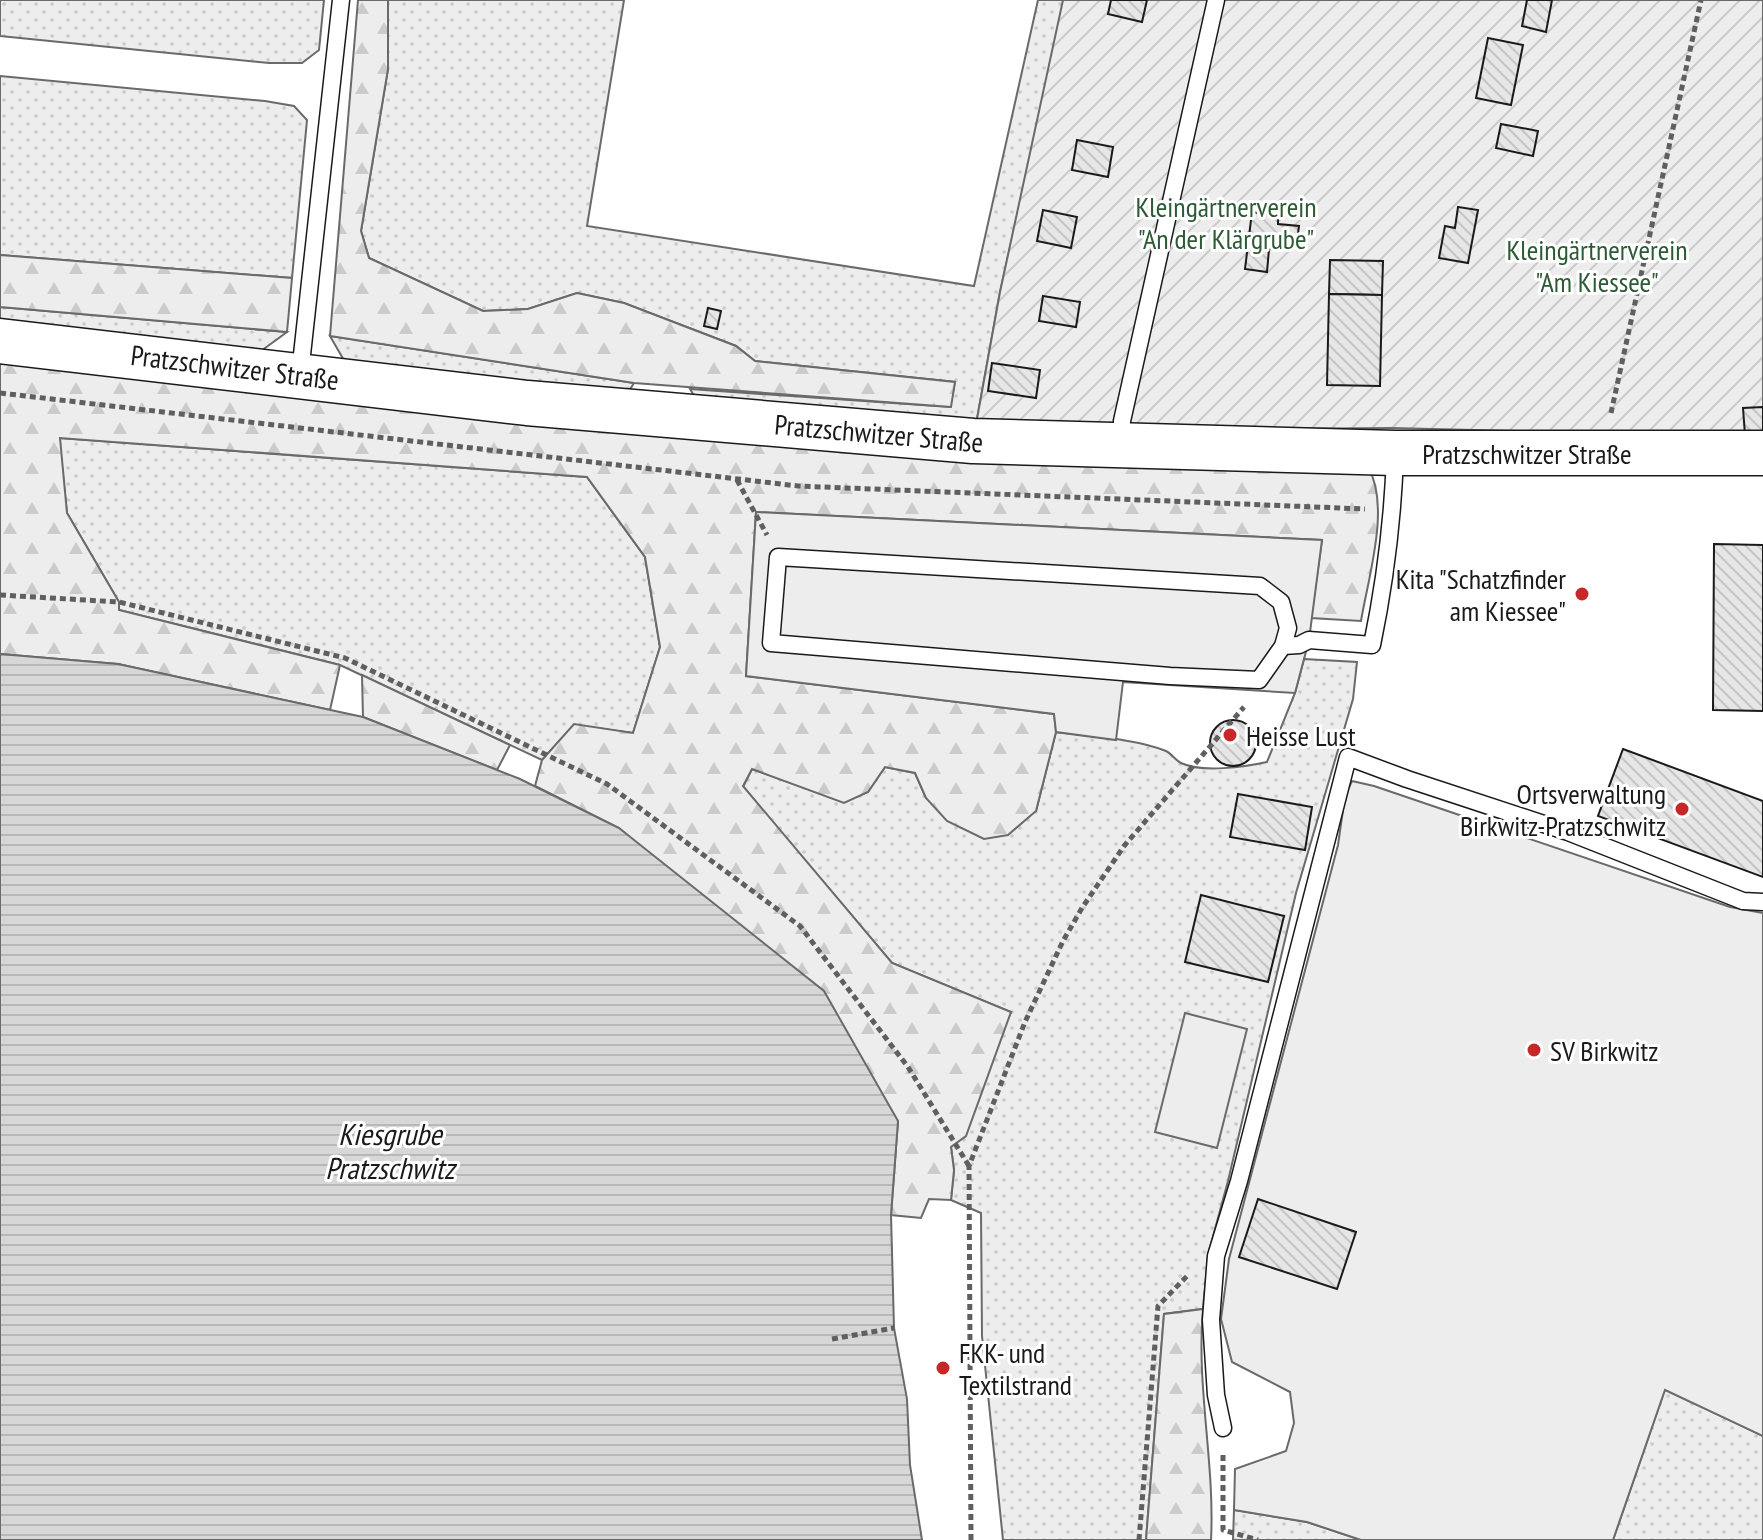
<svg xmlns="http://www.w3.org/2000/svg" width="1763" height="1540" viewBox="0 0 1763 1540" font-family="'PT Sans Narrow',sans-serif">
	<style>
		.grass { fill: url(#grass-dots); stroke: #6a6a6a; stroke-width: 2 }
		.forest { fill: url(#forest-firs); stroke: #6a6a6a; stroke-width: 2 }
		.garden { fill: url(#garden-furrows); stroke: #6a6a6a; stroke-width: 2 }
		.pitch { fill: #ededed; stroke: #6a6a6a; stroke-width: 2 }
		.water { fill: url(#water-rules); stroke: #6a6a6a; stroke-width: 2 }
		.building { fill: url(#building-back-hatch); stroke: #1a1a1a; stroke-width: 2 }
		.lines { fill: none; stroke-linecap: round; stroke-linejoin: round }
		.lane-casing { stroke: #1a1a1a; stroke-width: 19 }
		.secondary-casing { stroke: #1a1a1a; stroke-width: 47 }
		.path { stroke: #5f5f5f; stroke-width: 5; stroke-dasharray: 6 4; stroke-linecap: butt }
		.lane { stroke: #fff; stroke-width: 16 }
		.secondary { stroke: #fff; stroke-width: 44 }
		.poi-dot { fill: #c62828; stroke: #fff; stroke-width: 3 }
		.labels { text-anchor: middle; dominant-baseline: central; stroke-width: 6; stroke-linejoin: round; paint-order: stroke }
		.park-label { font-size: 28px; fill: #2b5a34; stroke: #fff }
		.street-label { font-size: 28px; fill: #1a1a1a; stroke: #fff }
		.poi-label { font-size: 28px; fill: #1a1a1a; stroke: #fff; text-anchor: start }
		.water-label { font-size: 30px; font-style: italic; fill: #1a1a1a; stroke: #fff }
	</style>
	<defs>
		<pattern id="grass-dots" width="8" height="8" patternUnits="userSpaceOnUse" patternTransform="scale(2)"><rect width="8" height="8" fill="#ededed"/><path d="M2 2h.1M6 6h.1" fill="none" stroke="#cbcbcb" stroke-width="1.8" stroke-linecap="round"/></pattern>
		<pattern id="forest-firs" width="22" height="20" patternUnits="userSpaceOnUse" patternTransform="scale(2)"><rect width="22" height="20" fill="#ededed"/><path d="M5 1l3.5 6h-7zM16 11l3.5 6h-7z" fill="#cbcbcb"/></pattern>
		<pattern id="garden-furrows" width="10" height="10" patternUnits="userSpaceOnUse" patternTransform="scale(2)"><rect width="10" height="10" fill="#ededed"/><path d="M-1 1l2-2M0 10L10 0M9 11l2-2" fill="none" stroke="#cbcbcb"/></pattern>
		<pattern id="water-rules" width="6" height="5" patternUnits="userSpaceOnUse" patternTransform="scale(2)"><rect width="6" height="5" fill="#d7d7d7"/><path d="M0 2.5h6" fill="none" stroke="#b8b8b8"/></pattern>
		<pattern id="building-back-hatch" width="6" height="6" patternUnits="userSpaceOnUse" patternTransform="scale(2)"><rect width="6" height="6" fill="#e6e6e6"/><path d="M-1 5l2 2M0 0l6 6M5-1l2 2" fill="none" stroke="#c5c5c5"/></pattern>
	</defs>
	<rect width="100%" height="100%" fill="#fff"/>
	<g class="grass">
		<polygon points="0,0 324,0 319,50 302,63 269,63 0,36"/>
		<polygon points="388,0 624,0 587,226 974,286 1038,0 1065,0 1000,292 977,419 699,404 690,389 950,407 955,382 755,361 736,346 624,303 577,293 528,309 483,311 369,258 361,231 388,69"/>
		<polygon points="0,76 265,101 294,106 307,120 292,278 0,255"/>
		<polygon points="0,307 287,332 261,351 0,323"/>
		<polygon points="330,336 634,383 626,396 345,362"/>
		<polygon points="59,438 587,477 645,557 660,647 633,733 574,725 542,760 340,665 119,610 119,602 67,513"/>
		<path d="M1304 659 1357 662 1353 699 1296 893 1228 1181 1208 1255 1203 1309 1164 1314 1146 1540H1003L982 1336 981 1213 951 1200 954 1170 951 1147 1011 1012 892 963 743 787 752 769 844 802 868 792 885 767 915 773 926 798 1036 811 1056 732C1089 736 1137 739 1166 751 1172 754 1175 760 1181 763 1202 773 1245 767 1267 762L1295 693Z"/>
		<polygon points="1665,1389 1763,1436 1763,1540 1613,1540"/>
		<polygon points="1234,1510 1307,1522 1361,1540 1233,1540"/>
	</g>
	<g class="forest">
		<polygon points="358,0 388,0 388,69 361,231 369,258 483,311 528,309 577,293 624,303 736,346 755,361 955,382 951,407 634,383 330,336"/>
		<polygon points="0,255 292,278 287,332 0,307"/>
		<path d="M0 359 1368 467C1391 506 1368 578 1361 621L1311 618 1322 540 756 512 746 676 1054 714 1056 732 1036 811 1008 835 984 839 947 821 926 798 915 773 885 767 868 792 844 803 752 769 743 786 892 963 1011 1012 966 1136 951 1147 954 1170 951 1200 929 1199 921 1218 891 1215 898 1121 647 852 619 828 535 786 542 760 574 724 633 733 660 647 645 557 587 477 60 438 67 513 119 602V610L340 665 330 710 118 664 0 654Z"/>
		<polygon points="362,675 510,745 497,770 363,717"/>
		<path d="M1203 1309C1196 1386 1215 1463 1211 1540H1146L1164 1314Z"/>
	</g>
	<polygon class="garden" points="1063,0 1763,0 1763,437 1391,428 1132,430 977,419 1000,292"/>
	<g class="pitch">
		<polygon points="756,512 1322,540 1309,640 1295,693 1123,682 1116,740 1056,732 1054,714 746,676"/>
		<polygon points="1352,781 1374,786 1730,907 1763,913 1763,1436 1665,1390 1613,1540 1361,1540 1307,1522 1234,1510 1235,1469 1286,1451 1294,1423 1290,1392 1232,1362 1221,1319 1229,1259 1338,845 1345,796"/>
		<polygon points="1185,1013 1247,1029 1217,1148 1155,1132"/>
	</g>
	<polygon class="water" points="0,654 118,664 363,717 520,779 619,828 824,991 898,1121 891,1215 894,1328 907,1399 910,1465 922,1540 0,1540"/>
	<g class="building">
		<polygon points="1111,0 1147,0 1142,22 1108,14"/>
		<polygon points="1527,0 1552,0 1546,32 1522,26"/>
		<polygon points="1488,38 1523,45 1511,105 1476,98"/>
		<polygon points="1501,124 1538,131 1533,156 1496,148"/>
		<polygon points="1077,140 1113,147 1108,177 1072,170"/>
		<polygon points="1458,207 1478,210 1468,263 1439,258 1445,226 1455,228"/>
		<polygon points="1043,210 1077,217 1071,248 1037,241"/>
		<polygon points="1252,212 1278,216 1278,224 1299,226 1297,241 1276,239 1274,249 1269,249 1267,272 1245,269"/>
		<polygon points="1330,260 1383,261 1382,295 1329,294"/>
		<polygon points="1329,294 1382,295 1380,386 1327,385"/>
		<polygon points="1043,296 1080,302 1076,327 1039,321"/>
		<polygon points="708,308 721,311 717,329 704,326"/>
		<polygon points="992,363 1040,370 1036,398 988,391"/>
		<polygon points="1763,407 1763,434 1745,435 1743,408"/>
		<polygon points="1714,544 1763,545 1763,711 1713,710"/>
		<circle cx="1233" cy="743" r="23"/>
		<polygon points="1623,749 1763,801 1763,877 1598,816"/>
		<polygon points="1238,794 1312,807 1305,850 1230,837"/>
		<polygon points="1201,895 1284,916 1268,982 1185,962"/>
		<polygon points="1258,1199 1356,1232 1337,1289 1239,1257"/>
	</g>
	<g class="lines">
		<g class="lane-casing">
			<g id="lane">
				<polyline points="300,373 341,0"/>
				<polyline points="1121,444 1122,421 1216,0"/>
				<polygon points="778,557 1260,586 1281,602 1288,628 1283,646 1259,680 1170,676 771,643"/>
				<path d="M1283 646 1299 645 1309 640 1372 645C1385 582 1393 519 1395 454"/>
				<polyline points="1223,1428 1216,1395 1211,1320 1216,1256 1239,1181 1348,757 1407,779 1568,832 1743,901 1763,902"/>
			</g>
		</g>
		<g class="secondary-casing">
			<polyline id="secondary" points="0,341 527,403 973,441 1395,453 1763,453"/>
		</g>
		<g class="path">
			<polyline points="0,393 798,486 1365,509"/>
			<polyline points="1611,413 1701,0"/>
			<polyline points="737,480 767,535"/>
			<polyline points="0,595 119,602 345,658 607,784 800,926 908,1067 969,1166"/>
			<polyline points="832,1339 894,1328"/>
			<polyline points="1223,1455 1223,1530 1258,1540"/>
			<polyline points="971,1540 969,1166 1025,1022 1063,941 1082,908 1124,846 1244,707"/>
			<polyline points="1139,1540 1158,1306 1188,1275"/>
		</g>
		<use href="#lane" class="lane"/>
		<use href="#secondary" class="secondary"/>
	</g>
	<g class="poi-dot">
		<circle cx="1582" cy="594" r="8"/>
		<circle cx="1230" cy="735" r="8"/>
		<circle cx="1682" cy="809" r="8"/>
		<circle cx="1534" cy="1050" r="8"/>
		<circle cx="943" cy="1368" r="8"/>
	</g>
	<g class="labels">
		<g class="park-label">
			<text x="1226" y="206">Kleingärtnerverein<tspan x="1226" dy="32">"An der Klärgrube"</tspan></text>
			<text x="1597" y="249">Kleingärtnerverein<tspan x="1597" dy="32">"Am Kiessee"</tspan></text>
		</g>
		<g class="street-label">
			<text transform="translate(235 367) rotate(7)">Pratzschwitzer Straße</text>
			<text transform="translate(879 433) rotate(5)">Pratzschwitzer Straße</text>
			<text x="1527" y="453">Pratzschwitzer Straße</text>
		</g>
		<g class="poi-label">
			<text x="1566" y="578" text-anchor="end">Kita "Schatzfinder<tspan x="1566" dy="32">am Kiessee"</tspan></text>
			<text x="1246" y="735">Heisse Lust</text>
			<text x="1666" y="793" text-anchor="end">Ortsverwaltung<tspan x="1666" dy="32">Birkwitz-Pratzschwitz</tspan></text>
			<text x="1550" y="1050">SV Birkwitz</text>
			<text x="959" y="1352">FKK- und<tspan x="959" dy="32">Textilstrand</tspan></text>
		</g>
		<g class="water-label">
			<text x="390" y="1133">Kiesgrube<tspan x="390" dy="34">Pratzschwitz</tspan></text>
		</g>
	</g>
</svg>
